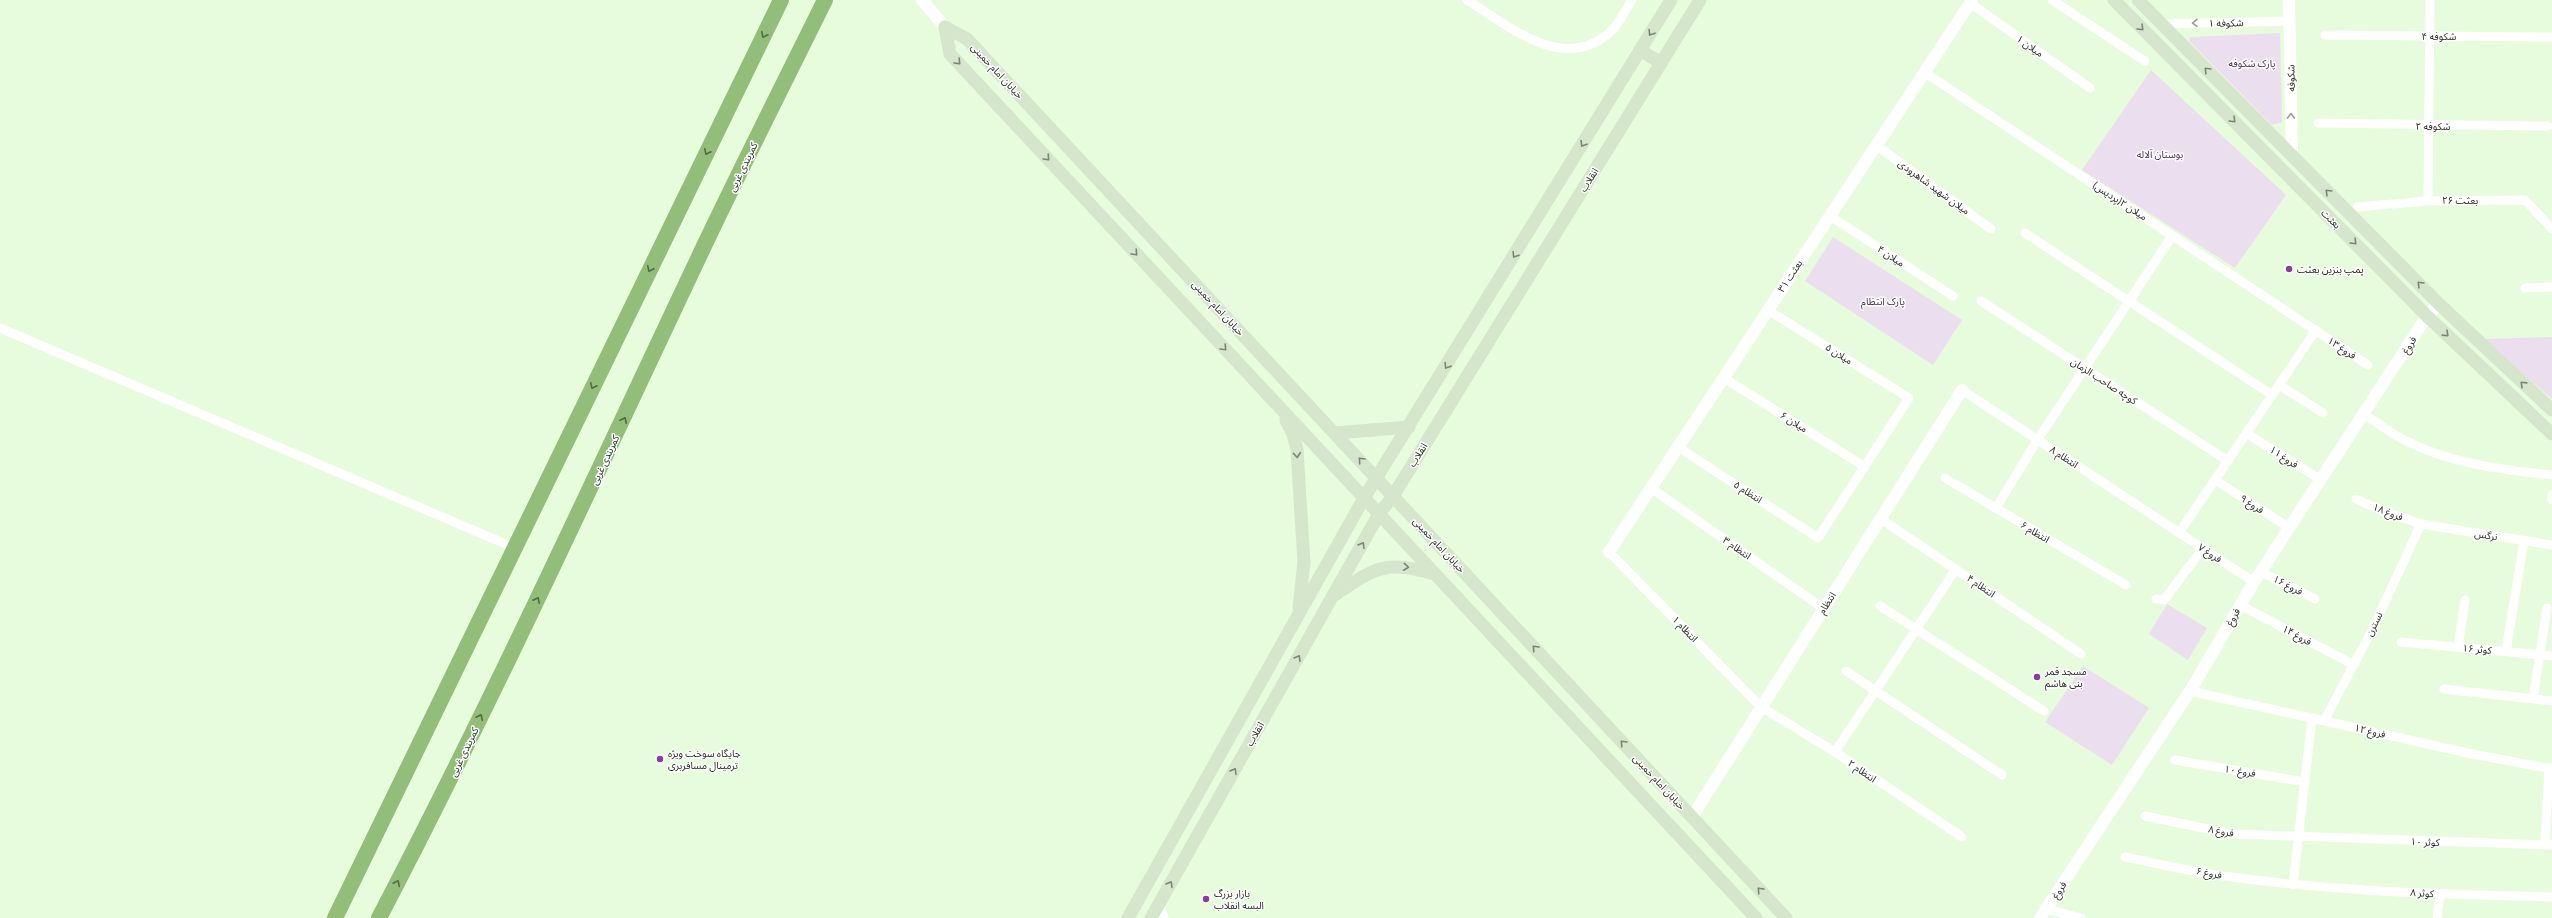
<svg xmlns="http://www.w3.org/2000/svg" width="2552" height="918" viewBox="0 0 2552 918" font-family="'Titillium Web','Noto Sans Arabic',sans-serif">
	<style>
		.green { fill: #ebdfef }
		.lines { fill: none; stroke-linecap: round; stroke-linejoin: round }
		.minor { stroke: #fff; stroke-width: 9 }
		.tertiary { stroke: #fff; stroke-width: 12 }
		.secondary { stroke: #d6e6cd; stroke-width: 13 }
		.trunk { stroke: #93be7a; stroke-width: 16 }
		.oneway { stroke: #9a9e98 }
		.oneway2 { stroke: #7a8674 }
		.oneway3 { stroke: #536b46 }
		.poi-dot { fill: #8e39a6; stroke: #fff; stroke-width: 1.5 }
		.labels { text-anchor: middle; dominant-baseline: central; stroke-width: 3; stroke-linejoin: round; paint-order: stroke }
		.street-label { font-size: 10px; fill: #1f271b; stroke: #fff }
		.park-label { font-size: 10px; fill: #492d52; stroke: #fff }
		.poi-label { font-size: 10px; fill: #1f271b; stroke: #fff; text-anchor: start }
	</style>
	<rect width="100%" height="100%" fill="#e7fcdc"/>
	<g class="green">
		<polygon points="2280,33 2282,122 2272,125 2189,41 2190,37"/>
		<polygon points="2151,70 2286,195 2235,268 2082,170"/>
		<polygon points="1833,237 1962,320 1933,365 1805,281"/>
		<polygon points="2552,337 2552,399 2485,342 2484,339"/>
		<polygon points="2167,604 2207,628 2188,660 2149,634"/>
		<polygon points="2083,666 2149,708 2112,765 2045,722"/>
	</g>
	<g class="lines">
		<g class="minor">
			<path d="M1467 0C1508 26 1563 73 1609 33 1619 25 1625 10 1632 0"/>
			<polyline points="2052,0 2145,61"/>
			<polyline points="1970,3 2090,88"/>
			<polyline points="2162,24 2290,21"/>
			<polyline points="2325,35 2552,37"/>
			<polyline points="1924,72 2368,365"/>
			<polyline points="2318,123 2548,126"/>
			<polyline points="1876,145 1991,229"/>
			<polyline points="2428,201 2430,0"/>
			<polyline points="2357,207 2428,201 2525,200 2552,229"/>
			<polyline points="1830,216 1953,296"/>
			<polyline points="2025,233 2272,395"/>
			<polyline points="2525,288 2552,287"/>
			<polyline points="1981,301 2228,461"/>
			<polyline points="0,328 515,548"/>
			<polyline points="1724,378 1865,467"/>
			<polyline points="2279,385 2323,413"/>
			<polyline points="1962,390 2254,582"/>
			<path d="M2364 414C2376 422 2389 432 2402 439 2448 463 2501 470 2552 475"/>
			<polyline points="2246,433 2321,480"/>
			<polyline points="1678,447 1818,538 1909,398 1768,310"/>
			<polyline points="1945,478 2126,585"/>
			<polyline points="2215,480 2290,528"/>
			<polyline points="1651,488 1824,609"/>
			<polyline points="2552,495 2552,500"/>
			<polyline points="2356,499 2383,511 2421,524 2552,545"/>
			<polyline points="1996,508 2038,439 2172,236"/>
			<polyline points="1881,519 2081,654"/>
			<polyline points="2179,533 2316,330"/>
			<polyline points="1609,552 1761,707 1835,752 1962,837"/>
			<polyline points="2261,572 2315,599"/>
			<polyline points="2156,599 2164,600 2203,548"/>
			<polyline points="2240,605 2354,665"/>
			<polyline points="1880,606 2044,711"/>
			<polyline points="2401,642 2552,656"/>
			<polyline points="2458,647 2465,600"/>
			<polyline points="2506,651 2524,541"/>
			<polyline points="1846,671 2002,775"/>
			<polyline points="2444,689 2552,701"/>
			<polyline points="2190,691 2472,754 2552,769"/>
			<polyline points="2533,699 2547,608"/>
			<polyline points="2324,721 2372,630 2421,524"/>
			<polyline points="1835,752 1956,569"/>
			<polyline points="2175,760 2305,782"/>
			<polyline points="2145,816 2232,834 2552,845"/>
			<polyline points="2545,845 2549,768"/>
			<path d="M2125 857C2160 864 2196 873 2232 877 2338 892 2445 894 2552 897"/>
			<polyline points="2293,885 2312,718"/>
			<polyline points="1159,902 1164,918"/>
			<polyline points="2046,909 2081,918"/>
			<polyline points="2437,918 2440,894"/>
		</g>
		<g class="tertiary">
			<polyline points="922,0 945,27"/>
			<polyline points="2289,0 2292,155"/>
			<polyline points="1609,552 1972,0"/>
			<polyline points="1692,817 1962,390"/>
			<polyline points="2040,918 2190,691 2254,582 2427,316 2439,304"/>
		</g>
		<g class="secondary">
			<polyline points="2114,0 2427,316 2552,434"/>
			<polyline points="2138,0 2439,304 2552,410"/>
			<polyline points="945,27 967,39 1786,918"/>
			<polyline points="945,27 950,54 1756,918"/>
			<polyline points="1640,50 1661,63"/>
			<polyline points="1286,420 1293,434 1297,450 1304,562 1299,608"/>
			<polyline points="1335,433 1409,427"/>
			<path d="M1336 594C1376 567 1386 560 1434 574"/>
			<polyline points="1128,918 1364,498 1671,0"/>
			<polyline points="1151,918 1379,514 1393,496 1700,0"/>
		</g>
		<g class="trunk">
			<polyline points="335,918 781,0"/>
			<path d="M379 918C495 696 598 470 705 244 744 162 785 81 825 0"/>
		</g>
	</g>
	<defs><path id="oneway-chevron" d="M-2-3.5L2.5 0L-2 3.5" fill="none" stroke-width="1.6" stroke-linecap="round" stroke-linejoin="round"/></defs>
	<g class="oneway">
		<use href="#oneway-chevron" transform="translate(2195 23) rotate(179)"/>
		<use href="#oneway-chevron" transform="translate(2291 116) rotate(-91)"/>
	</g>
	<g class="oneway2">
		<use href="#oneway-chevron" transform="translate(2141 28) rotate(45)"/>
		<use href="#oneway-chevron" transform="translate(1651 33) rotate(122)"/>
		<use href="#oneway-chevron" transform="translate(958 62) rotate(47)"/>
		<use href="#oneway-chevron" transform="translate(2207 70) rotate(-135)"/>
		<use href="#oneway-chevron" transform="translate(2233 120) rotate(45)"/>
		<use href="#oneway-chevron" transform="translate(1583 144) rotate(122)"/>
		<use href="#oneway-chevron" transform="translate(1047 158) rotate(47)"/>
		<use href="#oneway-chevron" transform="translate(2328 192) rotate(-135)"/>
		<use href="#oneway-chevron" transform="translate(2354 242) rotate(45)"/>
		<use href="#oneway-chevron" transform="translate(1135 253) rotate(47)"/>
		<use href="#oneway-chevron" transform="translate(1515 255) rotate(122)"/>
		<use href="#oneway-chevron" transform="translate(2420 284) rotate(-135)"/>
		<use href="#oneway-chevron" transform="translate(2446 334) rotate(44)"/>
		<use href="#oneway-chevron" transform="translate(1224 348) rotate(47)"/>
		<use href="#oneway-chevron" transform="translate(1447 366) rotate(122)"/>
		<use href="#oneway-chevron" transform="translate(2523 384) rotate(-136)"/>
		<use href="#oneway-chevron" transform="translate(1297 455) rotate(85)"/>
		<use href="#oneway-chevron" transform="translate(1361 460) rotate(-133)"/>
		<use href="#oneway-chevron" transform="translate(1362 545) rotate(-60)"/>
		<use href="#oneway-chevron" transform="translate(1406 567) rotate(6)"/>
		<use href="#oneway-chevron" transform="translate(1535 648) rotate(-133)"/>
		<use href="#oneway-chevron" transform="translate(1298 658) rotate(-60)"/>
		<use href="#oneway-chevron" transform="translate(1623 743) rotate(-133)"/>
		<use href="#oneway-chevron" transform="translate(1234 771) rotate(-60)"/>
		<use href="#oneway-chevron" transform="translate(1170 884) rotate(-60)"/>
		<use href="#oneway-chevron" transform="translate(1760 890) rotate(-133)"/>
	</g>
	<g class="oneway3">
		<use href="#oneway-chevron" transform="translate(764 35) rotate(116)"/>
		<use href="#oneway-chevron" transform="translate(707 152) rotate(116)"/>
		<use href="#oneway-chevron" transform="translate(650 269) rotate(116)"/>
		<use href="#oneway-chevron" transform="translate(593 386) rotate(116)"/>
		<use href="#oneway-chevron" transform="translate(624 420) rotate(-65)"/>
		<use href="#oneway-chevron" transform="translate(537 600) rotate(-64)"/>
		<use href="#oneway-chevron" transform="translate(480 717) rotate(-64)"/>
		<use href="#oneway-chevron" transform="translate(397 883) rotate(-63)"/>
	</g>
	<g class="poi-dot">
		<circle cx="2289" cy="269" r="4"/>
		<circle cx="2037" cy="677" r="4"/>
		<circle cx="660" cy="759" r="4"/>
		<circle cx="1206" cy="899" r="4"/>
	</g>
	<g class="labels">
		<g class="street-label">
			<text transform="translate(2226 23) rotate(-1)">شکوفه ۱</text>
			<text x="2439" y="36">شکوفه ۴</text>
			<text transform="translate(2030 46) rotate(35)">میلان ۱</text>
			<text transform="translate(997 71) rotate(47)">خیابان امام خمینی</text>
			<text transform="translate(2291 78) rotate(-91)">شکوفه</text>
			<text x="2433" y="126">شکوفه ۲</text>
			<text transform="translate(743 167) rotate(-64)">کمربندی غربی</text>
			<text transform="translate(1589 180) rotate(-58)">انقلاب</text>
			<text transform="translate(1934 187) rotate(36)">میلان شهید شاهرودی</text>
			<text x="2460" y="200">بعثت ۲۶</text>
			<text transform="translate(2120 201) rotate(33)">میلان ۲(پردیس)</text>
			<text transform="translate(2331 219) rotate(45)">بعثت</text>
			<text transform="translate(1891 256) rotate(33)">میلان ۴</text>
			<text transform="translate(1790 276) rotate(-57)">بعثت ۳۱</text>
			<text transform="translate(1218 308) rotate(47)">خیابان امام خمینی</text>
			<text transform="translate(2409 345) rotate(-57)">فروغ</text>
			<text transform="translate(2342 348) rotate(33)">فروغ ۱۳</text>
			<text transform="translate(1839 354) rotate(32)">میلان ۵</text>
			<text transform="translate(2104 381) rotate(33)">کوچه صاحب الزمان</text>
			<text transform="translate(1794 422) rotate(32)">میلان ۶</text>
			<text transform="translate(1418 455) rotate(-58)">انقلاب</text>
			<text transform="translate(2064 457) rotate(33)">انتظام ۸</text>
			<text transform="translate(2284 457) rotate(33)">فروغ ۱۱</text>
			<text transform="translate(605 460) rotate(-65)">کمربندی غربی</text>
			<text transform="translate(1748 492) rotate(33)">انتظام ۵</text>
			<text transform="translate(2252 504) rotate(33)">فروغ ۹</text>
			<text transform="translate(2388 512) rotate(21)">فروغ ۱۸</text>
			<text transform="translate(2035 532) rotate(31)">انتظام ۶</text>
			<text transform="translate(2486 535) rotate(9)">نرگس</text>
			<text transform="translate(1439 545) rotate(47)">خیابان امام خمینی</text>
			<text transform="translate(1737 548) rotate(35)">انتظام ۳</text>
			<text transform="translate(2210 553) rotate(33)">فروغ ۷</text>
			<text transform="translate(2288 585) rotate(27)">فروغ ۱۶</text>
			<text transform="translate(1981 586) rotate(34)">انتظام ۴</text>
			<text transform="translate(1827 603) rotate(-58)">انتظام</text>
			<text transform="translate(2233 617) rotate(-60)">فروغ</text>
			<text transform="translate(2374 624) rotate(-64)">نسترن</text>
			<text transform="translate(1685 629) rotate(46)">انتظام ۱</text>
			<text transform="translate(2297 635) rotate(28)">فروغ ۱۴</text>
			<text transform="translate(2477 649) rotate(5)">کوثر ۱۶</text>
			<text transform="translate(2370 731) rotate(13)">فروغ ۱۲</text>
			<text transform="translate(1255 734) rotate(-60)">انقلاب</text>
			<text transform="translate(464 752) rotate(-64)">کمربندی غربی</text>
			<text transform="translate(1862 771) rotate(34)">انتظام ۲</text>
			<text transform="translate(2240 771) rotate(9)">فروغ ۱۰</text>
			<text transform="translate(1659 782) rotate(47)">خیابان امام خمینی</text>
			<text transform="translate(2221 831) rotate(10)">فروغ ۸</text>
			<text transform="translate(2425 842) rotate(2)">کوثر ۱۰</text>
			<text transform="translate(2209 873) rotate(11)">فروغ ۶</text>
			<text transform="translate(2059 890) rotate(-57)">فروغ</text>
			<text transform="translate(2422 893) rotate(4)">کوثر ۸</text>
		</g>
		<g class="park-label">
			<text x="2252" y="63">پارک شکوفه</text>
			<text x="2160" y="154">بوستان آلاله</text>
			<text x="1883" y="301">پارک انتظام</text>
		</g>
		<g class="poi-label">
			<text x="2297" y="269">پمپ بنزین بعثت</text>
			<text x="2045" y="671">مسجد قمر<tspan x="2045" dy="12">بنی هاشم</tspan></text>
			<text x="668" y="753">جایگاه سوخت ویژه<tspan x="668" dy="12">ترمینال مسافربری</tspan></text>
			<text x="1214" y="893">بازار بزرگ<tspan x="1214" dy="12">البسه انقلاب</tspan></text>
		</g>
	</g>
</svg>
